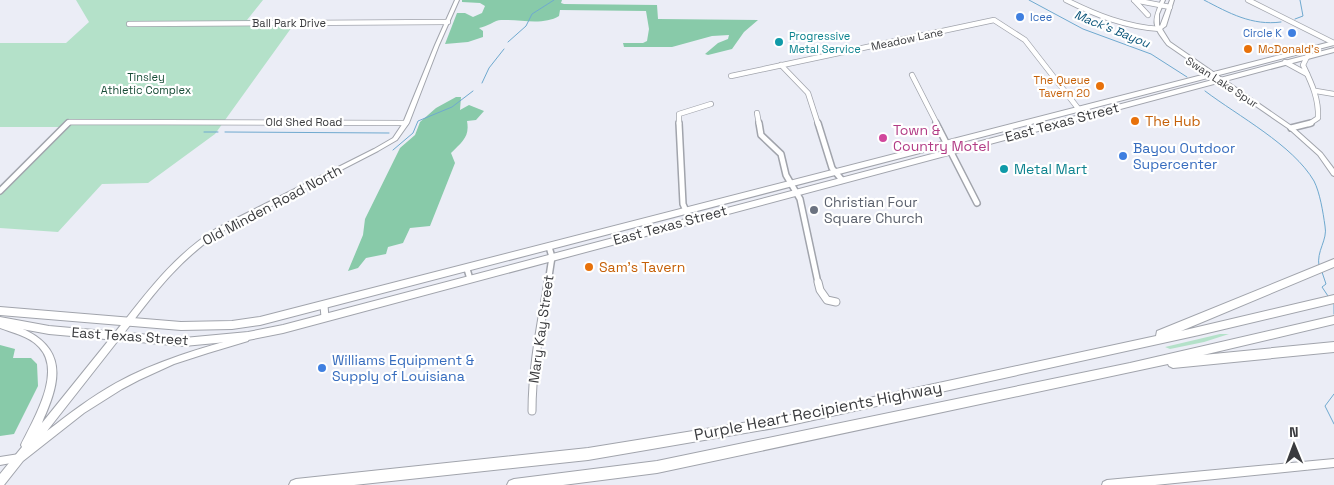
<svg xmlns="http://www.w3.org/2000/svg" width="1334" height="485" viewBox="0 0 1334 485" font-family="'Space Grotesk',sans-serif">
	<style>
		.green { fill: #b4e1c9 }
		.forest { fill: #88caa9 }
		.lines { fill: none; stroke-linecap: round; stroke-linejoin: round }
		.stream { stroke: #6fa9cf; stroke-width: 1 }
		.minor-far2-casing { stroke: #a1a4ac; stroke-width: 6 }
		.minor-far1-casing { stroke: #a1a4ac; stroke-width: 8 }
		.minor-casing { stroke: #a1a4ac; stroke-width: 9 }
		.tertiary-casing { stroke: #a1a4ac; stroke-width: 2 }
		.secondary-casing { stroke: #a1a4ac; stroke-width: 2 }
		.primary-casing { stroke: #a1a4ac; stroke-width: 2 }
		.motorway-casing { stroke: #a1a4ac; stroke-width: 2 }
		.minor-far2 { stroke: #fff; stroke-width: 4.5 }
		.minor-far1 { stroke: #fff; stroke-width: 5 }
		.minor { stroke: #fff; stroke-width: 7 }
		.tertiary { fill: #fff; fill-rule: evenodd }
		.secondary { fill: #fff; fill-rule: evenodd }
		.primary { fill: #fff; fill-rule: evenodd }
		.motorway { fill: #fff; fill-rule: evenodd }
		.shop-dot { fill: #3f7fe0; stroke: #fff; stroke-width: 2 }
		.culture-dot { fill: #0f9aa8; stroke: #fff; stroke-width: 2 }
		.food-dot { fill: #e8710a; stroke: #fff; stroke-width: 2 }
		.hotel-dot { fill: #d1479c; stroke: #fff; stroke-width: 2 }
		.worship-dot { fill: #6b7280; stroke: #fff; stroke-width: 2 }
		.labels { text-anchor: middle; dominant-baseline: central; stroke-width: 4.5; stroke-linejoin: round; paint-order: stroke }
		.far-shop-label { font-size: 11px; fill: #366cbe; stroke: #fff; text-anchor: start }
		.far-street-label { font-size: 11px; fill: #3a3b3e; stroke: #fff }
		.far-culture-label { font-size: 11px; fill: #0d838f; stroke: #fff; text-anchor: start }
		.far-food-label { font-size: 11px; fill: #c56008; stroke: #fff; text-anchor: start }
		.far-park-label { font-size: 11px; fill: #1a4e38; stroke: #fff }
		.far-water-label { font-size: 12px; font-style: italic; fill: #095378; stroke: #fff }
		.food-label { font-size: 14px; fill: #c56008; stroke: #fff; text-anchor: start }
		.street-label { font-size: 14px; fill: #3a3b3e; stroke: #fff }
		.hotel-label { font-size: 14px; fill: #b23c85; stroke: #fff; text-anchor: start }
		.shop-label { font-size: 14px; fill: #366cbe; stroke: #fff; text-anchor: start }
		.culture-label { font-size: 14px; fill: #0d838f; stroke: #fff; text-anchor: start }
		.worship-label { font-size: 14px; fill: #5b616d; stroke: #fff; text-anchor: start }
		.near-street-label { font-size: 16px; fill: #3a3b3e; stroke: #fff }
	</style>
	<rect width="100%" height="100%" fill="#ebedf6"/>
	<g class="green">
		<polygon points="76,0 263,0 247,20 297,20 215,134 148,183 102,184 58,232 0,228 0,193 66,127 0,127 0,43 66,43 89,22"/>
		<polygon points="1220,334 1229,334 1204,342 1170,349 1165,347"/>
	</g>
	<g class="forest">
		<path d="M462 0H562L561 3 564 4 657 5 658 19 758 20 744 32 732 49 708 55 705 54 718 43 728 39 729 35 712 36 672 47H624L623 43H643L647 41 649 29 646 11 560 10 559 16C543 26 519 19 501 20 495 20 487 27 479 28L483 31V37L468 42 445 44 457 13H465L473 17 482 13 485 6 480 3 462 2Z"/>
		<path d="M456 97H461L460 110 469 105 484 111 476 120 467 121C470 137 462 142 451 153L455 163 430 226 410 228 403 243 388 247 386 254 366 258 358 268 348 271 363 235 365 219 400 148 415 135 420 122 436 108Z"/>
		<polygon points="0,345 15,349 13,358 31,358 37,364 38,386 14,434 0,436"/>
	</g>
	<g class="lines">
		<g class="stream">
			<polyline points="1029,0 1083,29 1151,54 1187,77"/>
			<path d="M1204 0C1229 13 1252 26 1281 22"/>
			<polyline points="1295,19 1303,16 1300,0"/>
			<polyline points="508,42 526,26 532,14 554,0"/>
			<polyline points="482,83 489,68 504,49"/>
			<path d="M1205 91C1238 116 1293 145 1314 181 1320 193 1323 212 1325 226 1328 240 1316 251 1319 266"/>
			<polyline points="204,132 218,132"/>
			<polyline points="225,132 389,133"/>
			<polyline points="393,150 413,133 418,121 452,107 473,91"/>
			<polyline points="1322,272 1326,284 1322,287 1328,296"/>
			<polyline points="1334,304 1334,314"/>
			<polyline points="1334,394 1325,406 1334,424"/>
		</g>
		<g class="minor-far2-casing">
			<g id="minor-far2">
				<path d="M1066 0C1096 15 1126 27 1160 29"/>
				<polyline points="1134,0 1170,7"/>
				<polyline points="1134,0 1148,15"/>
				<polyline points="1248,0 1334,43"/>
				<polyline points="129,24 448,22"/>
				<path d="M1307 57 1303 65C1311 82 1319 98 1318 118L1309 124"/>
				<polyline points="1285,62 1307,74"/>
				<polyline points="781,65 808,93 818,124"/>
				<polyline points="912,75 937,124"/>
				<polyline points="731,76 994,20 1025,40 1084,116"/>
				<polyline points="1316,91 1334,94"/>
				<polyline points="757,113 759,124"/>
				<polyline points="67,124 69,122 406,123"/>
				<polyline points="679,124 679,114 711,104"/>
			</g>
		</g>
		<g class="minor-far1-casing">
			<g id="minor-far1">
				<polyline points="679,123 683,204 690,220"/>
				<polyline points="759,123 761,135 781,154 786,175 800,199 818,283"/>
				<polyline points="818,123 832,168 842,180"/>
				<polyline points="936,123 977,203"/>
				<polyline points="1291,128 1311,123"/>
				<polyline points="0,191 68,123"/>
				<polyline points="467,269 470,279"/>
				<polyline points="548,283 552,257 549,247"/>
			</g>
		</g>
		<g class="minor-casing">
			<g id="minor">
				<polyline points="818,282 820,290 827,300 836,302"/>
				<polyline points="324,306 325,317"/>
				<path d="M532 411C532 368 541 324 548 282"/>
			</g>
		</g>
		<g class="tertiary-casing">
			<g id="tertiary">
				<path d="M455 0H459L439 45 409 123 397 140 378 151 221 232C183 257 158 288 131 324H125L124 322 125 320C153 284 178 253 217 228L374 149 393 138 403 123 435 45Z"/>
				<polygon points="19,454 22,455 24,458 22,461 0,465 0,457"/>
			</g>
		</g>
		<g class="secondary-casing">
			<g id="secondary">
				<path d="M1161 0H1165L1159 14V25L1160 26 1170 0H1174L1166 26 1162 29 1170 42 1293 127 1322 153 1334 169V176L1332 175 1318 155 1289 129 1167 45C1152 25 1151 23 1161 0Z"/>
				<path d="M128 319 131 320 132 322 131 324 47 431C69 414 91 397 116 383 156 361 201 348 245 336L248 337 249 339 248 341 208 353 174 364 139 380 122 389 84 413 23 461 4 485H0V474L22 447 21 445C33 420 63 372 39 347 29 336 13 333 0 328V322C9 325 21 327 29 332 70 354 57 389 42 423L125 320Z"/>
				<polygon points="1334,459 1334,467 1155,485 1102,485 1103,482 1107,480"/>
			</g>
		</g>
		<g class="primary-casing">
			<g id="primary">
				<polygon points="1334,41 1334,45 260,325 232,329 181,330 0,315 0,307 181,322 232,321 260,317"/>
				<polygon points="1334,48 1334,52 283,333 248,340 184,346 49,334 0,325 0,317 49,326 184,338 248,332 283,325"/>
			</g>
		</g>
		<g class="motorway-casing">
			<g id="motorway">
				<polygon points="1334,259 1334,267 1181,331 1334,295 1334,303 1199,335 786,426 588,460 354,485 289,485 291,481 296,479 588,448 786,416 1156,336 1157,331"/>
				<polygon points="1334,316 1334,324 1203,355 1334,342 1334,352 1173,368 1169,366 1168,364 657,473 563,485 507,485 509,481 514,479 657,461 1130,363"/>
			</g>
		</g>
		<use href="#minor-far2" class="minor-far2"/>
		<use href="#minor-far1" class="minor-far1"/>
		<use href="#minor" class="minor"/>
		<use href="#tertiary" class="tertiary"/>
		<use href="#secondary" class="secondary"/>
		<use href="#primary" class="primary"/>
		<use href="#motorway" class="motorway"/>
	</g>
	<g class="shop-dot">
		<circle cx="1020" cy="17" r="5"/>
		<circle cx="1292" cy="33" r="5"/>
		<circle cx="1123" cy="156" r="5"/>
		<circle cx="322" cy="368" r="5"/>
	</g>
	<g class="culture-dot">
		<circle cx="779" cy="42" r="5"/>
		<circle cx="1004" cy="169" r="5"/>
	</g>
	<g class="food-dot">
		<circle cx="1248" cy="49" r="5"/>
		<circle cx="1100" cy="86" r="5"/>
		<circle cx="1135" cy="121" r="5"/>
		<circle cx="589" cy="267" r="5"/>
	</g>
	<circle class="hotel-dot" cx="883" cy="138" r="5"/>
	<circle class="worship-dot" cx="814" cy="210" r="5"/>
	<g class="labels">
		<g class="far-shop-label">
			<text x="1030" y="17">Icee</text>
			<text x="1282" y="33" text-anchor="end">Circle K</text>
		</g>
		<g class="far-street-label">
			<text x="289" y="23">Ball Park Drive</text>
			<text transform="translate(907 39) rotate(-12)">Meadow Lane</text>
			<text transform="translate(1222 82) rotate(33)">Swan Lake Spur</text>
			<text x="304" y="122">Old Shed Road</text>
		</g>
		<g class="far-culture-label">
			<text x="789" y="36">Progressive<tspan x="789" dy="13">Metal Service</tspan></text>
		</g>
		<g class="far-food-label">
			<text x="1258" y="49">McDonald's</text>
			<text x="1090" y="80" text-anchor="end">The Queue<tspan x="1090" dy="13">Tavern 20</tspan></text>
		</g>
		<g class="far-park-label">
			<text x="146" y="77">Tinsley<tspan x="146" dy="13">Athletic Complex</tspan></text>
		</g>
		<g class="far-water-label">
			<text transform="translate(1112 29) rotate(22)">Mack's Bayou</text>
		</g>
		<g class="food-label">
			<text x="1145" y="121">The Hub</text>
			<text x="599" y="267">Sam's Tavern</text>
		</g>
		<g class="street-label">
			<text transform="translate(1062 122) rotate(-15)">East Texas Street</text>
			<text transform="translate(272 205) rotate(-28)">Old Minden Road North</text>
			<text transform="translate(670 225) rotate(-15)">East Texas Street</text>
			<text transform="translate(541 329) rotate(-82)">Mary Kay Street</text>
			<text transform="translate(130 336) rotate(4)">East Texas Street</text>
		</g>
		<g class="hotel-label">
			<text x="893" y="130">Town &amp;<tspan x="893" dy="16">Country Motel</tspan></text>
		</g>
		<g class="shop-label">
			<text x="1133" y="148">Bayou Outdoor<tspan x="1133" dy="16">Supercenter</tspan></text>
			<text x="332" y="360">Williams Equipment &amp;<tspan x="332" dy="16">Supply of Louisiana</tspan></text>
		</g>
		<g class="culture-label">
			<text x="1014" y="169">Metal Mart</text>
		</g>
		<g class="worship-label">
			<text x="824" y="202">Christian Four<tspan x="824" dy="16">Square Church</tspan></text>
		</g>
		<g class="near-street-label">
			<text transform="translate(818 411) rotate(-11)">Purple Heart Recipients Highway</text>
		</g>
	</g>
	<g transform="translate(1294 445) rotate(359)" stroke="#ffffff" stroke-width="4" paint-order="stroke">
	<path d="M0-4L9 19L0 12L-9 19Z" fill="#3a3b3e"/>
	<text y="-8" font-size="14" font-weight="bold" text-anchor="middle" fill="#3a3b3e">N</text>
	</g>
</svg>
